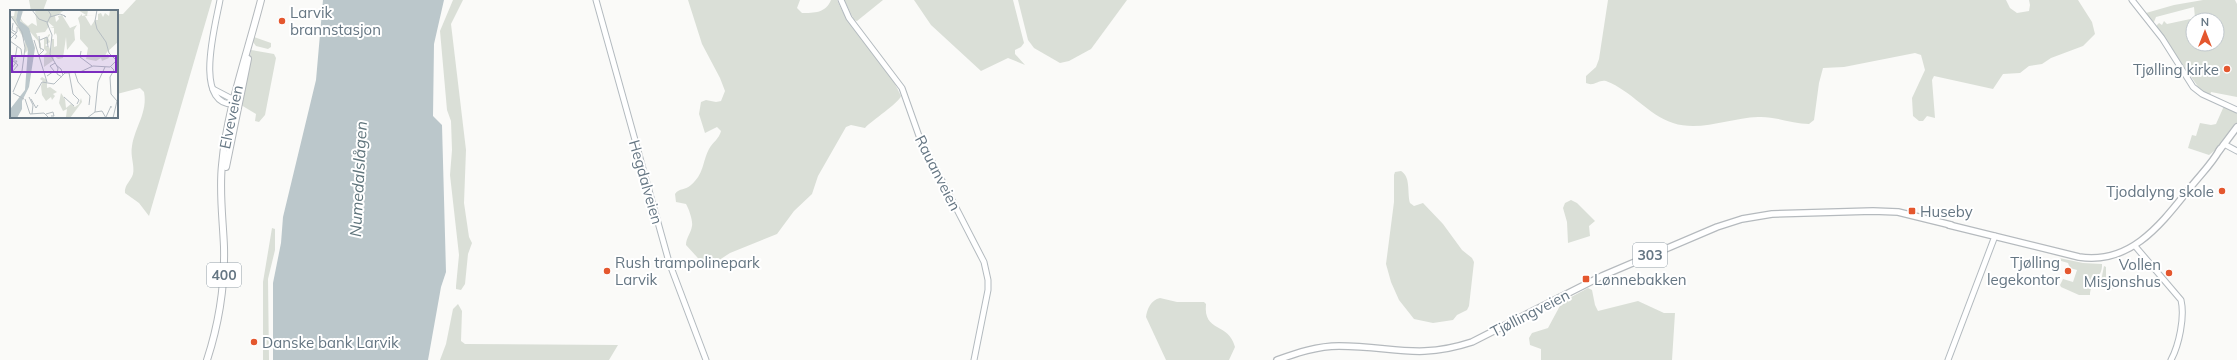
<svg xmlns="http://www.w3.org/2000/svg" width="2237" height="360" viewBox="0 0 2237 360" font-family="Mulish,sans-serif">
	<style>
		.green { fill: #dadfd7; fill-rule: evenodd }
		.water { fill: #bbc7cb }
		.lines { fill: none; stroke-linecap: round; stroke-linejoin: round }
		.secondary-casing { stroke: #b3babf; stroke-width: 7 }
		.primary-casing { stroke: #b5babe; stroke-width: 8 }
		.highway-casing { stroke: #b4b9bd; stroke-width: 8 }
		.secondary { stroke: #fff; stroke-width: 5 }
		.primary { stroke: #fff; stroke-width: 5.5 }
		.highway { stroke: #fff; stroke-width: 6 }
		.poi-dot { fill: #e4572e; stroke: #fff; stroke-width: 1.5 }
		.labels { text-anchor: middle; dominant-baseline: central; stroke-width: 4; stroke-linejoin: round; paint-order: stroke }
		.shield { fill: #fff; stroke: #939fa8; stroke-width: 1 }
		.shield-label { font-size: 14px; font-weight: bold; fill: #657683 }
		.poi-label { font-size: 15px; fill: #657683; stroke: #fff; text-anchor: start }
		.street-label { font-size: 15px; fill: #657683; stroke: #fff }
		.water-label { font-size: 16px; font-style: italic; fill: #60757c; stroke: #fff }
		.inset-road { fill: none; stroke: #b5bdc2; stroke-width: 1 }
		.view { fill: #7b2cbf; fill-opacity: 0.15; stroke: #7b2cbf; stroke-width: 2 }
		.inset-edge { fill: none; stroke: #657683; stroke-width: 2 }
	</style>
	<rect width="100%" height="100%" fill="#fafaf8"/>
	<g class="green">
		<polygon points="29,0 47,0 43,11 31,11"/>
		<path d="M136 0H212L149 216 139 203 125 193C124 185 131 181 133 174 135 166 130 156 132 146 135 127 148 112 144 92L140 88 117 94V14H123Z"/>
		<polygon points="453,0 463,0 451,24 466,150 464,203 469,237 472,243 468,254 465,284 461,290 456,289 456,286 459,255 450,175 452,150 451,121 447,110 440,31"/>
		<path d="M688 0H800L797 8 802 13C814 13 826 13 831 0H837C852 36 886 60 901 96 900 102 871 121 865 128L851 125 846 127 818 176 812 194 794 211 777 234 730 253 707 268 686 245C686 238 691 233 692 226 693 221 689 209 686 204L676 202 675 194C679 188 686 190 691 185 704 174 702 163 709 149 713 142 719 139 721 131L717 127 705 133 699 114 701 102 706 100 716 102 721 101 725 91 720 78 702 44Z"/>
		<polygon points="844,0 883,0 857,21 854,20"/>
		<polygon points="914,0 1013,0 1024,43 1021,47 1015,50 1015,54 1025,65 1008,58 981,71 931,25"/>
		<polygon points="1018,0 1127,0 1091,49 1069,61 1060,63 1034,48 1028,40"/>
		<path d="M1608 0H2006L2010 8 2017 13 2029 11 2030 5 2029 0H2078L2092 22 2095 34 2083 46 2051 58 2042 64 2029 66 2020 73 2003 74 1993 89 1934 76 1932 80 1935 118 1927 116 1923 121H1919L1913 116 1912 98 1925 70 1921 55 1915 53 1844 67 1823 68 1819 83 1814 120 1809 124C1792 124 1775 116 1758 117 1730 118 1700 132 1673 123 1648 115 1632 91 1606 81 1599 79 1594 87 1586 83V76L1596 67 1599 59Z"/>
		<path d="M2203 0H2235L2237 4V97L2211 92 2210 96 2201 91 2157 28V25L2159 23 2162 25 2164 21 2167 24 2195 18 2194 7 2156 17 2154 22 2151 21 2146 13 2174 5ZM2193 20H2217V44H2193Z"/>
		<polygon points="254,37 271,43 271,47 268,49 256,46 253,42"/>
		<polygon points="251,50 274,54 276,58 265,115 259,122 255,121 256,114 241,105"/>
		<polygon points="2224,106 2237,113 2237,124 2218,148 2209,155 2188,148 2192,135 2196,136 2200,123 2211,125 2216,124"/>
		<path d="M1401 171C1411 177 1407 192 1410 203L1414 206 1423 203 1443 224 1462 250 1472 258 1474 262 1469 306 1467 310 1457 315 1453 320 1433 323 1414 319 1399 300 1391 282 1386 264 1394 202V175L1395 172Z"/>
		<polygon points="1571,200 1577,203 1595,221 1589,226 1590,236 1568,243 1567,222 1563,208 1565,203"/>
		<polygon points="272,228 275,229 275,250 268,279 269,360 263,360 263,282"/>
		<path d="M2059 258 2083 263 2102 264C2103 277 2090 282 2090 295H2079L2061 287 2060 285 2063 279 2073 282 2077 270 2070 268 2068 263 2058 260Z"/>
		<polygon points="2104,266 2106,267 2106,282 2114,283 2113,289 2102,287 2101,281"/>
		<polygon points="1588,288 1592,290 1595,305 1598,311 1638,301 1664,313 1675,313 1672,360 1541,360 1541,349 1530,345 1529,338 1532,333 1548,328 1562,302"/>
		<path d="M1160 298 1177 302H1204L1206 304C1203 333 1229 322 1235 347L1229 360H1166L1146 317C1147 309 1151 300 1160 298Z"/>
		<polygon points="458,304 462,311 461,341 465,344 618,345 609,360 440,360 446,344 453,309"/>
	</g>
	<polygon class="water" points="323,0 444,0 434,44 433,116 442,125 446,272 441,287 428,360 273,360 273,283 281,243 283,217 316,80"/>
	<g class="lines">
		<g class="secondary-casing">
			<g id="secondary">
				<path d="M220 0C216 23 192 107 235 104"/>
				<polyline points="596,0 669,262 706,360"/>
				<polyline points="841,0 849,18 902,88 919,136 984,262 988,280 988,290 974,360"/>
				<polyline points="2132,0 2162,38 2193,87 2202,94 2237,110"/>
				<polyline points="213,89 236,101"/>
				<polyline points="2224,144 2237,151"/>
				<path d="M2135 246 2181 300C2185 317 2179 345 2171 360"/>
				<polyline points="1948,360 1995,236"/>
			</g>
		</g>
		<g class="primary-casing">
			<g id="primary">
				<polyline points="2219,151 2237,127"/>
				<path d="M1949 225 2079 257C2131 265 2161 224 2190 188 2200 175 2212 164 2220 149"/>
				<path d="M1277 360C1297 353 1317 346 1339 346 1393 346 1417 360 1472 342L1602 276 1717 227 1742 219 1772 214 1873 211 1898 212 1951 225"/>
			</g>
		</g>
		<g class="highway-casing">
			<g id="highway">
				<polyline points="226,167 248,59"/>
				<path d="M207 360C219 323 225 286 224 247 223 220 219 192 222 165 227 109 247 55 261 0"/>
			</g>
		</g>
		<use href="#secondary" class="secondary"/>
		<use href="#primary" class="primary"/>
		<use href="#highway" class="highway"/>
	</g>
	<g class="poi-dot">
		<circle cx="282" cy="21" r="4"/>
		<circle cx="2227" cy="69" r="4"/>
		<circle cx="2222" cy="191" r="4"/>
		<rect x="1908" y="207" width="8" height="8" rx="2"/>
		<circle cx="607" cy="271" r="4"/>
		<circle cx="2068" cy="271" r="4"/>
		<circle cx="2169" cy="273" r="4"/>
		<rect x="1582" y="275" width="8" height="8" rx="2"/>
		<circle cx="254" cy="342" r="4"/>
	</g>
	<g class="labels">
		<g class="shield">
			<rect x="1633" y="243" width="34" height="24" rx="3"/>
			<rect x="207" y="263" width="34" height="24" rx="3"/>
		</g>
		<g class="shield-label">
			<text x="1650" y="255">303</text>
			<text x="224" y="275">400</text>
		</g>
		<g class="poi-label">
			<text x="290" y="12">Larvik<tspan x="290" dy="17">brannstasjon</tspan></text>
			<text x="2219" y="69" text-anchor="end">Tjølling kirke</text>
			<text x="2214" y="191" text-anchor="end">Tjodalyng skole</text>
			<text x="1920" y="211">Huseby</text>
			<text x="615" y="262">Rush trampolinepark<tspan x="615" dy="17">Larvik</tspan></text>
			<text x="2060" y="262" text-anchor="end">Tjølling<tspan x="2060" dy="17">legekontor</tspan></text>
			<text x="2161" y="264" text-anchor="end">Vollen<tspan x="2161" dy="17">Misjonshus</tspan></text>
			<text x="1594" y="279">Lønnebakken</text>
			<text x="262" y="342">Danske bank Larvik</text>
		</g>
		<g class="street-label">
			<text transform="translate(231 117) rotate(-78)">Elveveien</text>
			<text transform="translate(938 173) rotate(63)">Rauanveien</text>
			<text transform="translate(646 182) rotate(74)">Hegdalveien</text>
			<text transform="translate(1530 313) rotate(-27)">Tjøllingveien</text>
		</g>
		<g class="water-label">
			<text transform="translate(358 179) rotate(-87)">Numedalslågen</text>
		</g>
	</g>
	<g transform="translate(10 10)">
		<rect width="108" height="108" fill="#fafaf8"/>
		<path d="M5 0H8L6 10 20 31V38L15 43V31L1 6H4ZM14 0 12 4 10 7 13 12 18 16 22 13 27 16 25 0H55L45 6 46 12 49 9 48 6 52 5 60 18 67 15 64 20 65 30 57 40 56 27 53 48 48 49 43 45 44 50 34 57V45L37 42 34 39V28H37L38 25 40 24V25L38 28 40 32 35 35 39 37 41 41 42 29H44V37L47 36V26L46 23 44 25V18L40 17H44L38 12 39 16 35 22 26 23 31 34V43L28 31 10 10V6ZM68 0H78L77 6 85 5 75 6 81 16 85 10H88V4L91 3 93 7 95 3 99 6 100 0H108V32L97 42 95 46 98 44 99 48 92 51 91 48 86 51 76 49 78 38 70 29V15L68 8 72 4V6L76 5ZM32 67 37 70V78L40 77 47 82 43 84 45 86 42 90 41 87 36 91 32 85 31 76 33 71 30 69ZM51 83 55 89 56 98 61 94 65 97 69 94 71 88 72 92 60 108 56 107 57 99 53 101 49 93Z" fill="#dadfd7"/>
		<path d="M8 0H13L10 11 19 18 25 38 19 77 12 91V99L7 108H1V98L15 80 18 39 6 10Z" fill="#bbc7cb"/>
		<path class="inset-road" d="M22 0 29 9 37 12M38 0 41 5 37 13 42 25 40 44 48 58 47 64 52 67M87 0 85 11 87 19 96 32 99 43 107 51M0 5 12 22 15 38 12 61 3 82M40 7 50 4 55 6 56 7 54 6M3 13 2 20 7 23M0 21 7 26 5 29M29 26 30 38 34 40 29 45M0 29 7 22V17M24 30 37 72M30 30 37 27 38 37M0 31 11 39 12 46M71 41 70 47 82 56M0 45 2 49H5L7 37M0 51H7L0 61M3 51 8 55 3 61M46 55 51 59 53 65M101 57 104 60 100 67 101 84 107 91 103 108M59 63 63 84 69 90 67 94M65 63 68 72 80 86 79 95M37 66 44 61 40 56 45 53M3 83 14 89M25 84 32 72 44 74 55 63 70 62 83 56 100 57 108 49M19 87 23 95 22 104M54 87 64 96M15 89 20 104M21 89 26 98 28 95M85 102 88 72 95 57M20 104 34 103 39 108M36 104 43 102 44 106H41M96 107 101 96V98M77 108 85 102 92 101 96 108"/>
		<path class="view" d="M2 46H106V62H2Z"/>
		<rect width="108" height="108" class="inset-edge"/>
	</g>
	<g transform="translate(2205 32)"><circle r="19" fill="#ffffff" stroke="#c1c8cd"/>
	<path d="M0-3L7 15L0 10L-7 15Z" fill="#e4572e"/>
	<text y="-6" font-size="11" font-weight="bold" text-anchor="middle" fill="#657683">N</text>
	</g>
</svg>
